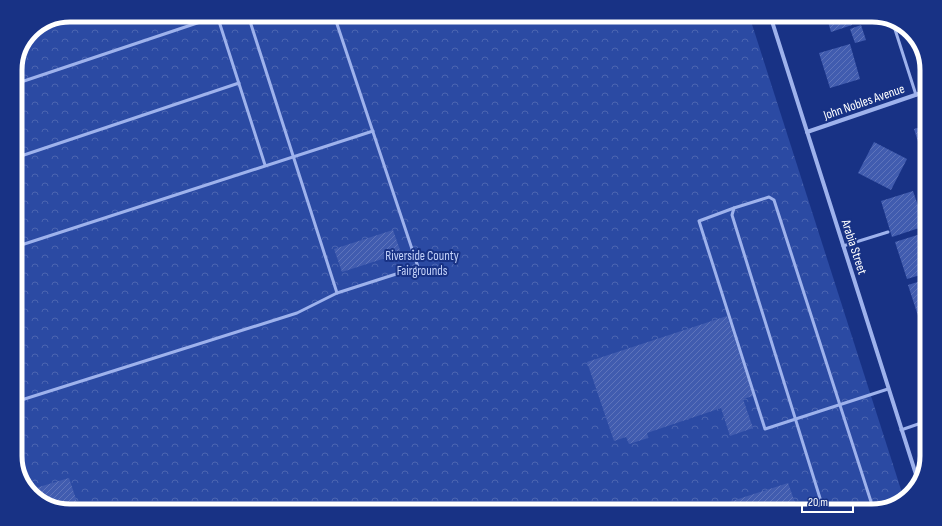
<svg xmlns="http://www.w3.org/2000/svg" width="942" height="526" viewBox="0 0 942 526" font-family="'Sofia Sans Condensed',sans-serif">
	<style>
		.forest { fill: url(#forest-crowns) }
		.building { fill: url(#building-hatch) }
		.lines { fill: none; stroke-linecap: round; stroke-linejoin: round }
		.service { stroke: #9eb2ec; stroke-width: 3 }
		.minor { stroke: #9eb2ec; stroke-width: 4 }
		.labels { text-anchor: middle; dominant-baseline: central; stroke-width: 4; stroke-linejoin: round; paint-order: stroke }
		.street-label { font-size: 13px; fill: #fff; stroke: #183285 }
		.park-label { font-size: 13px; fill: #c3d1f9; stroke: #183285 }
		.rim { fill: none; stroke: #fff; stroke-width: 5 }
	</style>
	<defs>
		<pattern id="forest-crowns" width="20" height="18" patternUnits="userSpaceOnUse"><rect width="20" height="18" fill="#2b4aa3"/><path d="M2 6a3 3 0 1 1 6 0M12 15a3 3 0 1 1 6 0" fill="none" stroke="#4b65b1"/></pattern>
		<pattern id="building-hatch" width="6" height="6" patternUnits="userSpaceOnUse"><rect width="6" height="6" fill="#415caf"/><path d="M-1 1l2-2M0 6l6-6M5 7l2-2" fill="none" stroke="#5e74bb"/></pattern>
	</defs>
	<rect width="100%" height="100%" fill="#183285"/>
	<polygon class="forest" points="70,15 749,15 904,499 900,503 872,511 70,511 43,504 23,484 15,459 15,67 31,31"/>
	<g class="building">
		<polygon points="826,15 849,15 852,25 831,32"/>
		<polygon points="861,25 866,40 855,43 850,29"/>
		<polygon points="850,44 860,79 830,88 819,53"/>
		<polygon points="927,125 927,160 924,161 914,129"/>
		<polygon points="874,142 907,159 891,190 858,173"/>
		<polygon points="913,191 925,226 892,237 881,201"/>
		<polygon points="393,230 401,253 342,272 334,249"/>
		<polygon points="927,232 927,273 907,279 895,242"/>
		<polygon points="927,279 927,320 920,322 908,285"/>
		<polygon points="727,316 753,396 743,399 753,428 730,436 721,408 647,433 648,438 629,444 626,437 614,441 587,362"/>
		<polygon points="927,351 927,372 918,367"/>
		<polygon points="69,478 80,511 70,511 43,504 29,490"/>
		<polygon points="788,483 798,511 729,511 726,503"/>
	</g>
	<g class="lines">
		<g class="service">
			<polyline points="217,15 265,165"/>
			<polyline points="248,15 337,293"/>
			<polyline points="892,20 916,95"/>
			<polyline points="15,84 218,16"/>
			<polyline points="15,158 239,83"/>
			<polyline points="734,208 699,221 765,429 888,389"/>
			<polyline points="843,246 888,232"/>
			<polyline points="15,247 373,131"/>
			<polyline points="15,402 297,313 337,293 418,267 334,15"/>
			<polyline points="901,430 927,421"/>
			<polyline points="824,511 732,215 734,208 769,197 774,200 874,511"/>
		</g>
		<g class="minor">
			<polyline points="770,15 919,484"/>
			<polyline points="807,132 927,91"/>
		</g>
	</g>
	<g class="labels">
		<g class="street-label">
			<text transform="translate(864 102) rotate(-19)">John Nobles Avenue</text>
			<text transform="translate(854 247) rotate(72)">Arabia Street</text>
		</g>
		<g class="park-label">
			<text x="422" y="256">Riverside County<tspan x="422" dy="15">Fairgrounds</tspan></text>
		</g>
	</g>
	<path d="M0 0H942V526H0ZM70 22H872A48 48 0 0 1 920 70V456A48 48 0 0 1 872 504H70A48 48 0 0 1 22 456V70A48 48 0 0 1 70 22Z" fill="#183285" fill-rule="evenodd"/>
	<path class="rim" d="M70 22H872A48 48 0 0 1 920 70V456A48 48 0 0 1 872 504H70A48 48 0 0 1 22 456V70A48 48 0 0 1 70 22Z"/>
	<path d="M802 506v6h51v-6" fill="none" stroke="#ffffff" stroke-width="2"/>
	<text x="808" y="506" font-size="12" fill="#ffffff" stroke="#183285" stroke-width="3" paint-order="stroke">20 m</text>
</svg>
